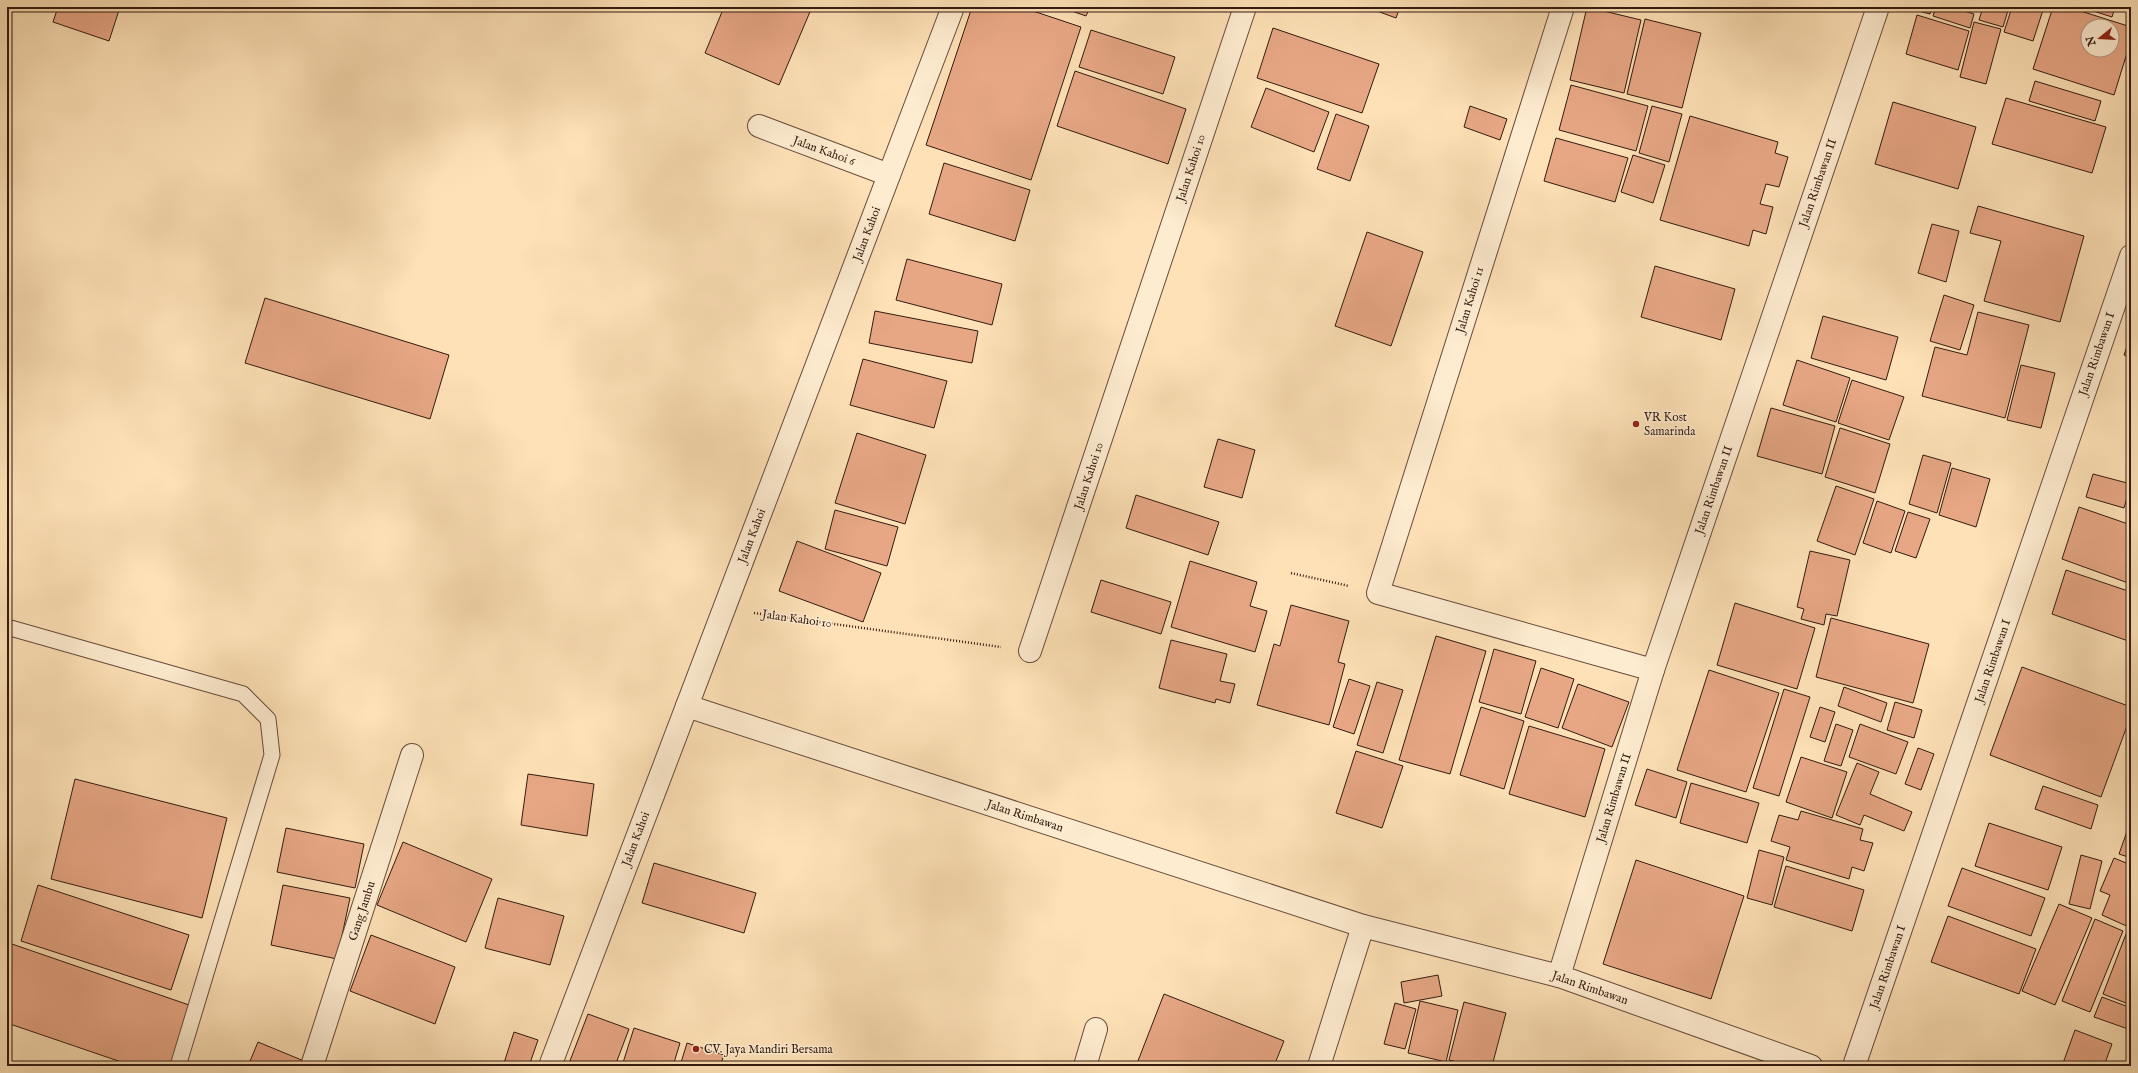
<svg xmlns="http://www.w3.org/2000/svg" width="2138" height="1073" viewBox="0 0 2138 1073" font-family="'IM FELL English',serif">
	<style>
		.building { fill: #e7a785; stroke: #331b11; fill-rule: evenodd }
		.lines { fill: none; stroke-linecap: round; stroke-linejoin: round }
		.service-casing { stroke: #664c3a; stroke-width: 17 }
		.minor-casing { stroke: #664c3a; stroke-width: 24 }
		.path { stroke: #331b11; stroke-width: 2.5; stroke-dasharray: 1 2; stroke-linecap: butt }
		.service { stroke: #feecd0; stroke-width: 15 }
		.minor { stroke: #feecd0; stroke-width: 22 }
		.poi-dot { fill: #8f2418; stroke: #feecd0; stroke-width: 1.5 }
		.labels { text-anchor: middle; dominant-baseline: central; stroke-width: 3; stroke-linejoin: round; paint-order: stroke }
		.street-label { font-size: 12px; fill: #331b11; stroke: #feecd0 }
		.poi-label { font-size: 12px; fill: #331b11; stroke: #feecd0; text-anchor: start }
	</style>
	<rect width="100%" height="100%" fill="#fee1b7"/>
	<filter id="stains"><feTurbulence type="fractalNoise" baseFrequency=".005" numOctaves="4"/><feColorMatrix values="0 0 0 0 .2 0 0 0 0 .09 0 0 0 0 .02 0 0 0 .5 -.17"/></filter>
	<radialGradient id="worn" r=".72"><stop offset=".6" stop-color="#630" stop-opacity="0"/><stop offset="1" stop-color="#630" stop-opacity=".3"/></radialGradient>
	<g class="building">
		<polygon points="58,7 120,7 109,41 53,22"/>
		<polygon points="724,7 812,7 779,85 705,53"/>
		<polygon points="972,7 1021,7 1081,27 1031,180 926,145"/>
		<polygon points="1060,7 1090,7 1086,16"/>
		<polygon points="1366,7 1400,7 1396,18"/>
		<polygon points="1587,7 1641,20 1624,93 1570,80"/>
		<polygon points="1903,7 1932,7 1930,14"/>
		<polygon points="1936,7 1951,7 1974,14 1970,28 1933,16"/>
		<polygon points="1960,7 1976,7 1975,11"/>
		<polygon points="1983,7 2009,7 2003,27 1979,20"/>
		<polygon points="2012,7 2044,7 2033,41 2004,32"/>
		<path d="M2053 7H2068L2131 27V40L2114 95 2033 69ZM2088 26H2112V50H2088Z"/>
		<polygon points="2081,7 2115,7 2112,17"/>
		<polygon points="1917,15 1969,31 1958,70 1906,54"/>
		<polygon points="1645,19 1701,33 1682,108 1627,94"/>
		<polygon points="1974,22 2001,29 1986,84 1960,77"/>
		<polygon points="1273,28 1379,64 1362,113 1257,78"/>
		<polygon points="1091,30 1175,57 1163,94 1079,67"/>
		<polygon points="1075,71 1186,109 1168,164 1057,126"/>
		<polygon points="2035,81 2101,101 2095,121 2029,101"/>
		<polygon points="1571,85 1648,106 1636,151 1559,130"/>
		<polygon points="1266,88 1329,112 1314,152 1251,127"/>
		<polygon points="2006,98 2106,127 2092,173 1992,144"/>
		<polygon points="1893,102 1976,127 1958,189 1875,164"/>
		<polygon points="1470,106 1507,119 1500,140 1464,127"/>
		<polygon points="1652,106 1682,114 1669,162 1639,153"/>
		<polygon points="1336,114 1369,126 1350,181 1317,169"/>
		<polygon points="1690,116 1778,142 1775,153 1788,157 1779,187 1766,184 1760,204 1773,207 1766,234 1753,230 1749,246 1660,220"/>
		<polygon points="1556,138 1628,158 1615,202 1544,181"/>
		<polygon points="1633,155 1665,165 1653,203 1621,192"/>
		<polygon points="944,163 1030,190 1015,241 929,214"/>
		<polygon points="1978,206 2084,236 2060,322 1984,301 2001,241 1970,233"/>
		<polygon points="1932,224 1959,231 1946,282 1918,273"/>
		<polygon points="1367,232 1423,252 1391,346 1335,326"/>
		<polygon points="907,259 1002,284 992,325 896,300"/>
		<polygon points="1655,266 1735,289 1721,340 1641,317"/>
		<polygon points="1944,295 1974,305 1960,350 1930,341"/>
		<polygon points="265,298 449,355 430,419 245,363"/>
		<polygon points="875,311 978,331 972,363 869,343"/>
		<polygon points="1978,312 2029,325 2005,418 1922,396 1935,347 1967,355"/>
		<polygon points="1823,316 1898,337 1886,380 1811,358"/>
		<polygon points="2131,335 2131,358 2124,355"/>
		<polygon points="863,359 947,381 934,428 850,405"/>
		<polygon points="1797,360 1850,378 1836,422 1783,405"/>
		<polygon points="2021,365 2055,373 2041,428 2007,420"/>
		<polygon points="1852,380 1904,397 1889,440 1838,423"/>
		<polygon points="1771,408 1835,426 1822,474 1757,456"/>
		<polygon points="1840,428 1890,444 1875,493 1825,477"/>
		<polygon points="857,433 926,455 905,524 835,503"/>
		<polygon points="1218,439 1255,450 1242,498 1204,487"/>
		<polygon points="1923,455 1951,463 1937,513 1909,504"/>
		<polygon points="1952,468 1990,479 1976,527 1939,515"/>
		<polygon points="2093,474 2131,484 2124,508 2086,497"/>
		<polygon points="1836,486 1874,499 1855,555 1817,541"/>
		<polygon points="1136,495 1219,522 1208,555 1126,528"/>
		<polygon points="1877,501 1905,511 1891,553 1863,543"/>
		<polygon points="2079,507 2131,525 2131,584 2062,559"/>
		<polygon points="835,510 898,527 887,566 825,549"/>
		<polygon points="1908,512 1930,519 1916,558 1895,551"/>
		<polygon points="797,541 881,573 863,622 779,591"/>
		<polygon points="1810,551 1850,560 1837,616 1826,614 1824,625 1801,619 1804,609 1797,607"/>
		<polygon points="1190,561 1257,582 1250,606 1267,611 1255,652 1171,627"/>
		<polygon points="2066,570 2131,592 2131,642 2052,614"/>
		<polygon points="1101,580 1171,602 1161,634 1091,612"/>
		<polygon points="1735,603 1815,628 1797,689 1717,665"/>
		<polygon points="1291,605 1349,621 1338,662 1345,664 1329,725 1257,705 1274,644 1280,646"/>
		<polygon points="1831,618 1929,644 1913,703 1816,677"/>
		<polygon points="1436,636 1486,651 1450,774 1399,760"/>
		<polygon points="1171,640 1227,654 1220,681 1235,684 1230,703 1216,699 1215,703 1159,688"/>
		<polygon points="1494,649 1536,661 1521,714 1479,702"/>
		<polygon points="2022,667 2131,707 2131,715 2101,797 1990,755"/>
		<polygon points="1541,668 1574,679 1558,728 1525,717"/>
		<polygon points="1709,670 1779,693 1746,792 1677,770"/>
		<polygon points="1349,679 1370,686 1354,734 1333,727"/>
		<polygon points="1377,682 1403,690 1383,753 1357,745"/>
		<polygon points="1578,684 1629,702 1612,747 1562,728"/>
		<polygon points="1844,687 1887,703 1881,722 1838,706"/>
		<polygon points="1784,689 1810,697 1779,796 1753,788"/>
		<polygon points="1895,702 1922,710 1914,738 1887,730"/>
		<polygon points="1481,707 1524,721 1504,789 1460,775"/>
		<polygon points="1820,707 1835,712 1825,742 1810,737"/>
		<polygon points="1836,724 1853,730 1841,766 1824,761"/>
		<polygon points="1860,724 1908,742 1896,774 1849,757"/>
		<polygon points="1529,726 1605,749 1585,817 1509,794"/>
		<polygon points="1918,748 1934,754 1921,790 1905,784"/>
		<polygon points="1356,751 1403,766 1382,828 1336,813"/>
		<polygon points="1801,757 1847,772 1832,818 1786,802"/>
		<polygon points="1857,763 1879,772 1870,794 1912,812 1904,831 1864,815 1860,825 1836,815"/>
		<polygon points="1647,769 1687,782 1676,818 1635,805"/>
		<polygon points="528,774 594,784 587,836 521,825"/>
		<polygon points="75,779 227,818 202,918 51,879"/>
		<polygon points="1691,783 1759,803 1747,843 1680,823"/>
		<polygon points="2043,786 2098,805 2091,829 2035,809"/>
		<polygon points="1801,811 1863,829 1860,840 1873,843 1864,871 1852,867 1849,879 1786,860 1790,847 1771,841 1779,815 1798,820"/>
		<polygon points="2131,820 2131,858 2119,854"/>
		<polygon points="1989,823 2062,847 2048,890 1975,866"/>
		<polygon points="286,828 364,844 355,888 277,872"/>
		<polygon points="403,842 492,879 466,942 377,905"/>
		<polygon points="1759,850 1784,857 1772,905 1747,898"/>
		<polygon points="2081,855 2102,861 2090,909 2069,904"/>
		<polygon points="2114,858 2131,865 2131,928 2102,915 2110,895 2100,891"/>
		<polygon points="1636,860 1744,896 1711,999 1603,964"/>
		<polygon points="654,863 756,893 744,933 642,903"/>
		<polygon points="1786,866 1864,890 1852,931 1774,907"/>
		<polygon points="1962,868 2045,898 2031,936 1948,906"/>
		<polygon points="38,885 189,935 171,990 21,941"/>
		<polygon points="283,885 350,898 337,959 271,945"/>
		<polygon points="498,898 564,916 550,965 485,948"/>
		<polygon points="2059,904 2092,918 2055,1005 2022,991"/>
		<polygon points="1948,916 2036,949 2019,994 1931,962"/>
		<polygon points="2095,919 2123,931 2090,1012 2062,1001"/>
		<polygon points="2126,934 2131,936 2131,1005 2103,994"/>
		<polygon points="371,935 455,967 435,1024 350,991"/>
		<polygon points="9,943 192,1006 172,1066 133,1066 7,1023 7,949"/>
		<polygon points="1438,975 1442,996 1404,1003 1401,982"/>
		<polygon points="1164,994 1284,1041 1274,1066 1136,1066"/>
		<polygon points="2102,997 2131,1008 2131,1030 2094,1017"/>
		<polygon points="1420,1001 1458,1010 1446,1062 1408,1053"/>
		<polygon points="1464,1002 1506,1013 1492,1066 1473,1066 1449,1060"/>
		<polygon points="1395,1003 1416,1009 1405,1049 1384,1044"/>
		<polygon points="588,1014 629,1029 615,1066 568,1066"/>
		<polygon points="634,1028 680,1043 673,1066 622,1066"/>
		<polygon points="2075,1030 2112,1044 2104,1066 2062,1066"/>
		<polygon points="514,1032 538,1040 529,1066 503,1066"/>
		<polygon points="258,1042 304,1061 302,1066 248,1066"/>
		<polygon points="687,1043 724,1055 720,1066 680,1066"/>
	</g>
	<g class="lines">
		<g class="service-casing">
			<polyline id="service" points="7,627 243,694 268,719 272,755 178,1066"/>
		</g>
		<g class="minor-casing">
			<g id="minor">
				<polyline points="1563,7 1378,593 1653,670"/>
				<polyline points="759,126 889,175"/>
				<polyline points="1030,651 1245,7"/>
				<polyline points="687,706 1363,926 1559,976 1811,1066"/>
				<polyline points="1559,976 1653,670 1878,7"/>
				<polyline points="312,1066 412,755"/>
				<polyline points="550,1066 953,7"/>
				<polyline points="1085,1066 1096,1029"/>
				<polyline points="1319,1066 1363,926"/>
				<polyline points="1854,1066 2131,256"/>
			</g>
		</g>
		<g class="path">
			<polyline points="1291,573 1349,586"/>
			<polyline points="754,613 1001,647"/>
		</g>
		<use href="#service" class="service"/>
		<use href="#minor" class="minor"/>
	</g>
	<g class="poi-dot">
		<circle cx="1636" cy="424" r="4"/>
		<circle cx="696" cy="1049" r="4"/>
	</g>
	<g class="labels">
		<g class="street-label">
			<text transform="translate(824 151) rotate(20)">Jalan Kahoi 6</text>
			<text transform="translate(1191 168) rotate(-72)">Jalan Kahoi 10</text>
			<text transform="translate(1818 183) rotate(-71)">Jalan Rimbawan II</text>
			<text transform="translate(867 234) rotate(-69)">Jalan Kahoi</text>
			<text transform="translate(1470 300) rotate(-73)">Jalan Kahoi 11</text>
			<text transform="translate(2097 354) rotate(-71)">Jalan Rimbawan I</text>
			<text transform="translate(1089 476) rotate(-72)">Jalan Kahoi 10</text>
			<text transform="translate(1714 490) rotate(-71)">Jalan Rimbawan II</text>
			<text transform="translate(752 536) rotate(-69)">Jalan Kahoi</text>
			<text transform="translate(797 619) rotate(8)">Jalan Kahoi 10</text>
			<text transform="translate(1993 661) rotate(-71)">Jalan Rimbawan I</text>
			<text transform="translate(1614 798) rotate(-73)">Jalan Rimbawan II</text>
			<text transform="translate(1025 816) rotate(18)">Jalan Rimbawan</text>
			<text transform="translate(636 839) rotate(-69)">Jalan Kahoi</text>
			<text transform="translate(362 911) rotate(-72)">Gang Jambu</text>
			<text transform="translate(1888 967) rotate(-71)">Jalan Rimbawan I</text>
			<text transform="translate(1590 988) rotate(19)">Jalan Rimbawan</text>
		</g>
		<g class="poi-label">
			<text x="1644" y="417">VR Kost<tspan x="1644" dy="14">Samarinda</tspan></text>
			<text x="704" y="1049">CV. Jaya Mandiri Bersama</text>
		</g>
	</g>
	<rect width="2138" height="1073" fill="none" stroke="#fee1b7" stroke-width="24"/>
	<rect x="8" y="8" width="2122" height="1057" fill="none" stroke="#331b11" stroke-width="2"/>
	<rect x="12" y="12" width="2114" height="1049" fill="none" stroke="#331b11"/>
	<g transform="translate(2100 38) rotate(252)"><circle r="19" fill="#feecd0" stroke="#ad9884"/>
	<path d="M0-3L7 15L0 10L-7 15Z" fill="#8f2418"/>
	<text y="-6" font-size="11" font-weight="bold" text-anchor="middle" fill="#331b11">N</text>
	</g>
	<rect width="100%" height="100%" filter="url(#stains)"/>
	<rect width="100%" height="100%" fill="url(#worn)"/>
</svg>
